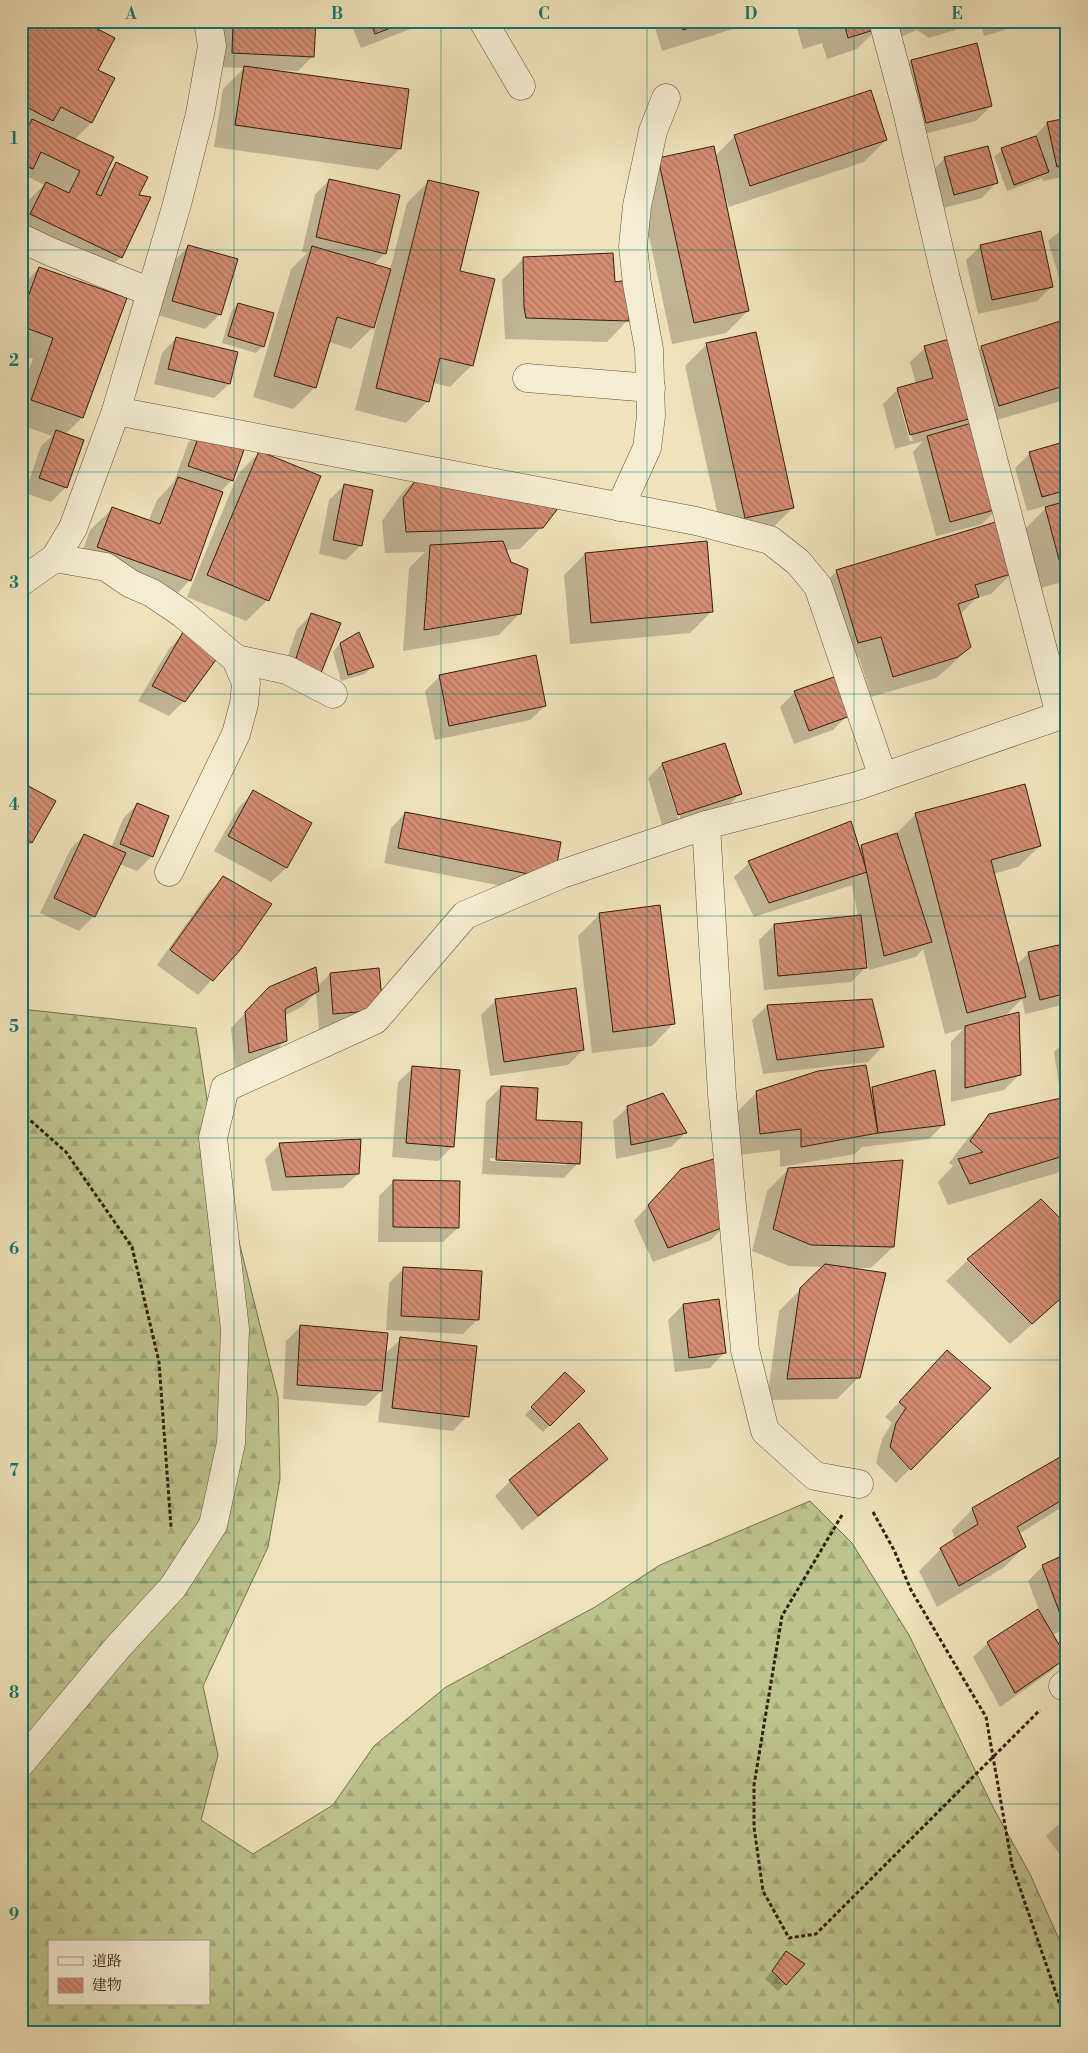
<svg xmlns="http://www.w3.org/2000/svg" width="1088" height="2053" viewBox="0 0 1088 2053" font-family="'Libre Bodoni','Noto Serif JP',serif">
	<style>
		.forest { fill: url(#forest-firs); stroke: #78704e; fill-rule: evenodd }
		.shadow { fill: #0003; fill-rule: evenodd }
		.building { fill: url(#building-back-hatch); stroke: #321e0f }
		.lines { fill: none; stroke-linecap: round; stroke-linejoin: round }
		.minor-casing { stroke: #624f3a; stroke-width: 29 }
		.path { stroke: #321e0f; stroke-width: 3; stroke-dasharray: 4 2.5; stroke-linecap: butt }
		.minor { stroke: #f5edd3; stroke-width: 28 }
		.grid { fill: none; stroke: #0f766e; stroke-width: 1; stroke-opacity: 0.55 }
		.neatline { fill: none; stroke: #0f766e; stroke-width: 2 }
		.grid-label { font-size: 16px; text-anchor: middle; font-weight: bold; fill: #0f766e }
	</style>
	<defs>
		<pattern id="forest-firs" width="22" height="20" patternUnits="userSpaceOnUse" patternTransform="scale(1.25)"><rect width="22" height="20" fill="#bdc38d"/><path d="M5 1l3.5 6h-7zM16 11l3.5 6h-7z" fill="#a3a778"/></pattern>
		<pattern id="building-back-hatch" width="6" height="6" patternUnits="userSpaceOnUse" patternTransform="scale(1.25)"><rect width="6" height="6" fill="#d58d73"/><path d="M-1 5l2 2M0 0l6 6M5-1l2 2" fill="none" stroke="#ad735d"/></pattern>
	</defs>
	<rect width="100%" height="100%" fill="#f0e3bb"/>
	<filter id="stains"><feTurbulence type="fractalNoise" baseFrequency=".004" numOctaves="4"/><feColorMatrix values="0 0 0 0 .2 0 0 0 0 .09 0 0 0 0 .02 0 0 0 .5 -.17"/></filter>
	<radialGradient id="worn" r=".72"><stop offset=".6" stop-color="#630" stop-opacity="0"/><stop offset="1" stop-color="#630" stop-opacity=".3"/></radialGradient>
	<path class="forest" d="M21 1009 196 1028 213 1138 278 1397 280 1479 268 1547 203 1686 218 1755 201 1820 253 1854 333 1805 374 1746 446 1687 595 1607 660 1565 810 1501 852 1543 909 1635 994 1809 1030 1874 1067 1957V2032H21ZM49 1942H209V2004H49Z"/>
	<g class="shadow">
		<polygon points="21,21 97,70 114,78 91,123 74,140 104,176 117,164 121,257 99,278 21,242 21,212 24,205 44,185 25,175 21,179"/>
		<polygon points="117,21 141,21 136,26"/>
		<polygon points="220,21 314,21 312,57 298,71 280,70 280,72 400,149 378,170 214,147 223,89 244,68 218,67"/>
		<polygon points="350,21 425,21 421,25 361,48"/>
		<polygon points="505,21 539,21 508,30"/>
		<polygon points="653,21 759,21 662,51"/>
		<polygon points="795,21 877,21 879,27 857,49 827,59 822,43 803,49"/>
		<polygon points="899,21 964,21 955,30 929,38 917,30 896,39 889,32"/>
		<polygon points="980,21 1035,21 984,36"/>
		<polygon points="911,61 991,106 976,121 912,137 897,76"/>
		<polygon points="1067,119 1067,176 1043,181 1042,178 1007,191 994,157 1002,150 1033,138 1047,123"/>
		<polygon points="735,136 886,140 864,162 729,207 725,195 723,195 748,311 726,333 672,344 637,180 659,159 715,156"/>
		<polygon points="987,147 996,183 982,198 939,209 930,173 944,159"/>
		<polygon points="329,180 385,253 373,265 390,270 407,203 429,181 458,272 472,365 450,387 433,383 428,401 406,423 355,410 380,310 378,309 373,327 351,349 329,342 315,387 293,409 253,397 291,269 307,253 302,252 315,195"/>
		<polygon points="1067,225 1067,293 1064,294 1048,241"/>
		<polygon points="189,246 220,314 205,329 158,315 174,261"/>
		<polygon points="981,246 1052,286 1037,301 978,314 966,260"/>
		<polygon points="524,258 614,283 628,320 607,342 505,339 502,280"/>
		<polygon points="39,268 82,418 65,434 66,487 51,502 25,493 41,446 52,436 21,425 21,390 33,359 21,355 21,287"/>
		<polygon points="238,304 263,346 256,353 222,343 231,312"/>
		<path d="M1067 320V399L978 426 975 416 965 426 997 509 982 524 936 536 913 452 923 441 895 449 883 404 897 390 916 384 910 362 925 348 961 368 982 347ZM898 398H900L913 441H910Z"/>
		<polygon points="176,338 229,384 214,398 154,384 162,353"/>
		<polygon points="707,344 793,508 771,529 723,539 685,366"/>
		<polygon points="203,428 232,480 219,493 190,580 169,602 76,569 90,530 112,509 148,522 157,500 174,482 188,443"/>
		<polygon points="1067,443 1067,581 1040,588 1024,530 1049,505 1027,511 1015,468 1030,453"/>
		<polygon points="260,452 268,600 246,621 187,597 238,474"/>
		<polygon points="424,471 542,527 520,549 505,550 520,613 499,635 403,651 409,568 425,552 385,553 382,521 402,493"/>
		<polygon points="344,486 361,545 346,560 319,554 329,500"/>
		<polygon points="585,554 712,611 690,633 570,644 564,575"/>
		<polygon points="837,571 1013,572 991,594 976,598 960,615 970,646 948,668 936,678 871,697 859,657 836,664 815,592"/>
		<polygon points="311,615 339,624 281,676 297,629"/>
		<polygon points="183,634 184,701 169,716 138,701 169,649"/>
		<polygon points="340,644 372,667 365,674 341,681 333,652"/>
		<polygon points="535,657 545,706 530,720 435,740 425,691 439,677"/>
		<polygon points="795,692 848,715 833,730 794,744 780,707"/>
		<path d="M662 764 740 794 725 809 663 828 648 778ZM663 771H666L681 820 679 821Z"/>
		<polygon points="21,783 54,801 31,843 21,852"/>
		<polygon points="254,792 310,824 286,868 271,882 214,851 239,807"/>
		<polygon points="137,804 152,856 137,871 119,864 94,916 79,931 40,913 70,850 84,835 111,848 123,819"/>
		<polygon points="405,813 560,843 538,893 384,863 391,828"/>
		<polygon points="916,814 1040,846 1018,867 993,874 1016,965 1029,953 1067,944 1067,1004 1025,1014 1022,999 1004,1017 1019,1075 1004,1090 951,1102 951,1042 963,1029 945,1034 923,949 916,957 869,970 866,955 864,956 866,967 851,982 764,990 759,940 774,925 858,916 852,885 754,917 734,877 749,863 858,850 862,846 895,835"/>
		<polygon points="224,878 239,949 198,995 157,965 209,892"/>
		<polygon points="600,914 673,1024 652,1046 592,1053 578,936"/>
		<polygon points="378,969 367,1024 319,1029 316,993 303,1006 284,1016 286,1040 271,1055 235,1067 231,1028 255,1003 317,987 330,974"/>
		<polygon points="496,1000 583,1050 568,1065 490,1076 481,1015"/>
		<polygon points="767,1006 882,1047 868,1062 763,1074 752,1020"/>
		<polygon points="1067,1039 1067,1163 1057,1173 948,1205 938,1182 953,1166 949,1163 968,1138 990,1116 1061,1099 1054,1052"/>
		<polygon points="413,1068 453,1146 438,1161 392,1157 398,1082"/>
		<path d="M501 1087 578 1163 564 1178 482 1174 486 1102ZM490 1158 566 1162V1165L490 1161Z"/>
		<polygon points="873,1088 944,1124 929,1139 862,1147 855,1154 780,1167 780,1150 739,1155 735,1114 757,1092 869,1091"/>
		<polygon points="628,1107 685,1133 671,1147 616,1159 613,1121"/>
		<polygon points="359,1140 358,1174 343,1188 272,1191 265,1159 279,1145"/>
		<polygon points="789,1169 893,1247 871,1268 855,1268 859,1377 837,1399 767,1400 779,1311 823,1267 789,1266 752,1251 767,1191"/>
		<polygon points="393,1182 458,1228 443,1242 378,1242 379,1196"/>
		<polygon points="666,1186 726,1225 711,1240 653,1262 634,1221"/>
		<polygon points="1041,1201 1067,1227 1067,1293 1010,1344 946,1281 968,1260"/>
		<polygon points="404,1268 478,1319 463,1334 386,1330 389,1283"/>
		<polygon points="683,1305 724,1353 710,1368 675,1372 668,1320"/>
		<polygon points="301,1326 384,1355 401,1339 467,1416 453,1431 378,1422 382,1390 366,1406 283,1399 286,1341"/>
		<polygon points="933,1367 989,1388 896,1483 876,1463 882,1439 892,1423 885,1417"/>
		<polygon points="565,1374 583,1391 543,1432 525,1415"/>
		<polygon points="579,1425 607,1459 592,1474 522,1530 495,1496 510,1481"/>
		<polygon points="1067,1454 1067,1504 1019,1534 1025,1547 1003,1568 937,1607 919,1571 941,1549 955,1540 952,1530 973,1509"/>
		<polygon points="1066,1556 1067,1628 1052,1635 1065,1657 1050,1672 1000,1707 973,1657 988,1643 1039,1610 1028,1581 1043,1566"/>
		<polygon points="1067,1816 1067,1863 1066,1863 1046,1836"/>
		<polygon points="787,1953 785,1984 778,1991 765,1979"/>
	</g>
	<g class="building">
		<polygon points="21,21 82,21 115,38 98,70 115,78 92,123 61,107 53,121 21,104"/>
		<polygon points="233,21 316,21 314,57 232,53"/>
		<polygon points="370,21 409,21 375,34"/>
		<polygon points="681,21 712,21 683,30"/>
		<polygon points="823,21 878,21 880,28 848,38 844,23 825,28"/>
		<polygon points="977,43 992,106 926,123 911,60"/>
		<polygon points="244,66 409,89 401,149 235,125"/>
		<polygon points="871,90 887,140 750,186 734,135"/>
		<polygon points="1067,118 1067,165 1057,167 1047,122"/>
		<polygon points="32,119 114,157 96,194 101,196 116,162 148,177 139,195 151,197 122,258 30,214 46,182 69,193 80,171 41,152 33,169 21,164 21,141"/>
		<polygon points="1036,136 1049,172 1014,185 1001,148"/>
		<polygon points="714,146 749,311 694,323 658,158"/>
		<polygon points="988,146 998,183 954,195 944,157"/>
		<polygon points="329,179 400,195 386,254 316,237"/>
		<polygon points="428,180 479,192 460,271 495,279 473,366 440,358 429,402 376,388"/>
		<polygon points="1067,224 1067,241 1062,225"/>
		<polygon points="1041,231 1053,287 992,300 980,245"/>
		<polygon points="188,245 238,259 221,315 172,301"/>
		<polygon points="312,246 391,269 374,328 337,317 316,388 274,376"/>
		<polygon points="613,253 615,282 628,280 629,321 526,318 524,307 523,257"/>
		<polygon points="39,267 127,298 83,418 31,400 53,338 21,326 21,316"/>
		<polygon points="238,303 274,313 264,347 228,336"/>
		<polygon points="1067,319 1067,385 999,406 981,346"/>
		<polygon points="756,332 794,508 745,518 706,343"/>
		<polygon points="176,337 238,352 230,384 168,369"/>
		<polygon points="953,338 976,417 910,435 897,388 933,378 924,346"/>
		<polygon points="975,422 998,509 950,522 927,436"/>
		<polygon points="202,427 247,441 233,481 188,466"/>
		<polygon points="56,430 84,440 67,488 39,478"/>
		<polygon points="1067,441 1067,490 1042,497 1029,452"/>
		<polygon points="259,451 321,476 269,601 207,575"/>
		<polygon points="424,469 562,503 543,528 406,532 403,498"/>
		<polygon points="178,477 223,492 191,581 97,547 112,507 160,524"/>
		<polygon points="344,484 373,490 362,546 333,540"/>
		<polygon points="21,497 27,501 21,510"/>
		<polygon points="1067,501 1067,566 1061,567 1045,507"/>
		<polygon points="999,521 1014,573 975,585 979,597 958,604 971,647 958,657 893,677 881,637 858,643 836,570"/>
		<polygon points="503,541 511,562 528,569 521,614 424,630 430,545"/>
		<polygon points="707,541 713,612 591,623 585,553"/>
		<polygon points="311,613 341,623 321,673 295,661"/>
		<polygon points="183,632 218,657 185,702 152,686"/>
		<polygon points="359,632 374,667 348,675 340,643"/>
		<polygon points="536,655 546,706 449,726 439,675"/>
		<polygon points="848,672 850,716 809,731 794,691"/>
		<polygon points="725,743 742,794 678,815 662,763"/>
		<polygon points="21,782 56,801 32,843 21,838"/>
		<polygon points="1025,784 1041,846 991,860 1026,997 967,1013 915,813"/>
		<polygon points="253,790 312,823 287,868 228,836"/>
		<polygon points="137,803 169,816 153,857 120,844"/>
		<polygon points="405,812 561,842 554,879 398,848"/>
		<polygon points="851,821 867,872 769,903 748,861"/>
		<polygon points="897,833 932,942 884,956 861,845"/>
		<polygon points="84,834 126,853 95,917 54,898"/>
		<polygon points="223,876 272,904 240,950 213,981 170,950"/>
		<polygon points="660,905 675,1024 613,1032 599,913"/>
		<polygon points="861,915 867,968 778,976 774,924"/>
		<polygon points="1067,943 1067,993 1040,1000 1028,952"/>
		<polygon points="316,967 319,991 285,1009 287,1041 249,1053 245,1012 269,987"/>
		<polygon points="379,968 383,1010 333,1014 330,973"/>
		<polygon points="576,988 584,1050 504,1062 495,999"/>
		<polygon points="872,999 884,1047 777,1060 767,1005"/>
		<polygon points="1019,1012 1021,1075 965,1088 965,1026"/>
		<polygon points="866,1065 878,1133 801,1147 801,1129 760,1134 756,1091 818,1071"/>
		<polygon points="412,1066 460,1070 454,1147 406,1143"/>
		<polygon points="935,1070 945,1125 878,1133 872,1087"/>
		<polygon points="501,1086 538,1088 536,1120 582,1122 580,1164 496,1160"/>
		<polygon points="663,1093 687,1133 631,1145 627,1106"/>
		<polygon points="1066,1097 1067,1155 970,1184 958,1159 983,1152 970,1141 989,1114"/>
		<polygon points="361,1139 359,1174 286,1177 279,1143"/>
		<polygon points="720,1157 727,1226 668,1248 648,1205 681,1169"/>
		<polygon points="903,1160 894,1247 811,1245 773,1229 788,1168"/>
		<polygon points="393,1180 460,1181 459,1228 393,1227"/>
		<polygon points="1041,1199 1067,1225 1067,1293 1032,1324 967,1259"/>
		<polygon points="825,1264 886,1273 860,1378 787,1379 800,1288"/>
		<polygon points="403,1267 482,1271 479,1320 401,1316"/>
		<polygon points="719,1299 726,1353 689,1358 683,1304"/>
		<polygon points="300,1325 388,1333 382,1391 297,1385"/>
		<polygon points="400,1337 477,1346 469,1417 392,1408"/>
		<polygon points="947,1350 991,1388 911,1470 890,1447 896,1423 906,1408 899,1402"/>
		<polygon points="565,1372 585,1391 550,1426 531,1407"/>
		<polygon points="579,1423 608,1459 538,1516 509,1480"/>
		<polygon points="1067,1453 1067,1497 1017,1527 1026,1547 959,1586 940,1548 978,1524 972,1508"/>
		<polygon points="1066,1554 1067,1621 1063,1622 1042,1565"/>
		<polygon points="1038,1609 1067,1658 1015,1693 987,1642"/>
		<polygon points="1067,1815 1067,1829 1060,1820"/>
		<polygon points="786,1951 805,1964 786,1985 772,1971"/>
	</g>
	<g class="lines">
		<g class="minor-casing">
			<g id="minor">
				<polyline points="483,21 521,86"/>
				<polyline points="883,21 906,107 946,279 1060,715"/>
				<polyline points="21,238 51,252 150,292"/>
				<polyline points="527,378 651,388"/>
				<polyline points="116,411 696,521 770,540 798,562 818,586 883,777"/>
				<polyline points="620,507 647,448 651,416 649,349 637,284 633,246 637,206 653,131 666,98"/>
				<polyline points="55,558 106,567 131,584 152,593 183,614 236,659 246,683 244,704 236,734 169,872"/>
				<polyline points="21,582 55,558 73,528 116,411 177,204 200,114 212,46 208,21"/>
				<polyline points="236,659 287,670 333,694"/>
				<polyline points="706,825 722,1094 745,1350 765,1431 815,1476 859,1484"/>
				<polyline points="1063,1686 1067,1683"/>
				<polyline points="21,1763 117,1648 173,1587 213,1525 231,1443 235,1329 213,1138 225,1088 375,1020 465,915 562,874 706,825 857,786 1067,713"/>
			</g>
		</g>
		<g class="path">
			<polyline points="21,1112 66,1152 132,1247 159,1362 171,1527"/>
			<polyline points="873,1512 894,1550 911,1590 986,1717 1012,1865 1067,2025"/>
			<polyline points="842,1515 782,1616 754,1785 754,1827 763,1891 789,1938 816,1934 1040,1710"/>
		</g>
		<use href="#minor" class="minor"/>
	</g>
	<path class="grid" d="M234 21V2032M441 21V2032M647 21V2032M854 21V2032M21 250H1067M21 472H1067M21 694H1067M21 916H1067M21 1138H1067M21 1360H1067M21 1582H1067M21 1804H1067"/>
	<rect width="1088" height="2053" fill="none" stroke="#f0e3bb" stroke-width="55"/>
	<rect x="48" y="1940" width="162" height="65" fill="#f5edd3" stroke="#a79a85"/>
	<rect x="58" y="1957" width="25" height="8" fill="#f5edd3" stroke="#a79a85"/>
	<text x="92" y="1966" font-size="15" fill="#321e0f">道路</text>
	<rect x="58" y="1978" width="25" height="15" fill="url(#building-back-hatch)" stroke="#a79a85"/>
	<text x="92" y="1990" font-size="15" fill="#321e0f">建物</text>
	<rect x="28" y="28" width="1032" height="1998" class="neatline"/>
	<g class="grid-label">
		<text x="131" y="19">A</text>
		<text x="337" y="19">B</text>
		<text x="544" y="19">C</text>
		<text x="751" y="19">D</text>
		<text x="957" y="19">E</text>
		<text x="14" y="144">1</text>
		<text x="14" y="366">2</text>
		<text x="14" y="588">3</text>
		<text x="14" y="810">4</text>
		<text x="14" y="1032">5</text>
		<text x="14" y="1254">6</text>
		<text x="14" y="1476">7</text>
		<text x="14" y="1698">8</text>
		<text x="14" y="1920">9</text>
	</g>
	<rect width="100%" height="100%" filter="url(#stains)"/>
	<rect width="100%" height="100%" fill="url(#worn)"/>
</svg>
